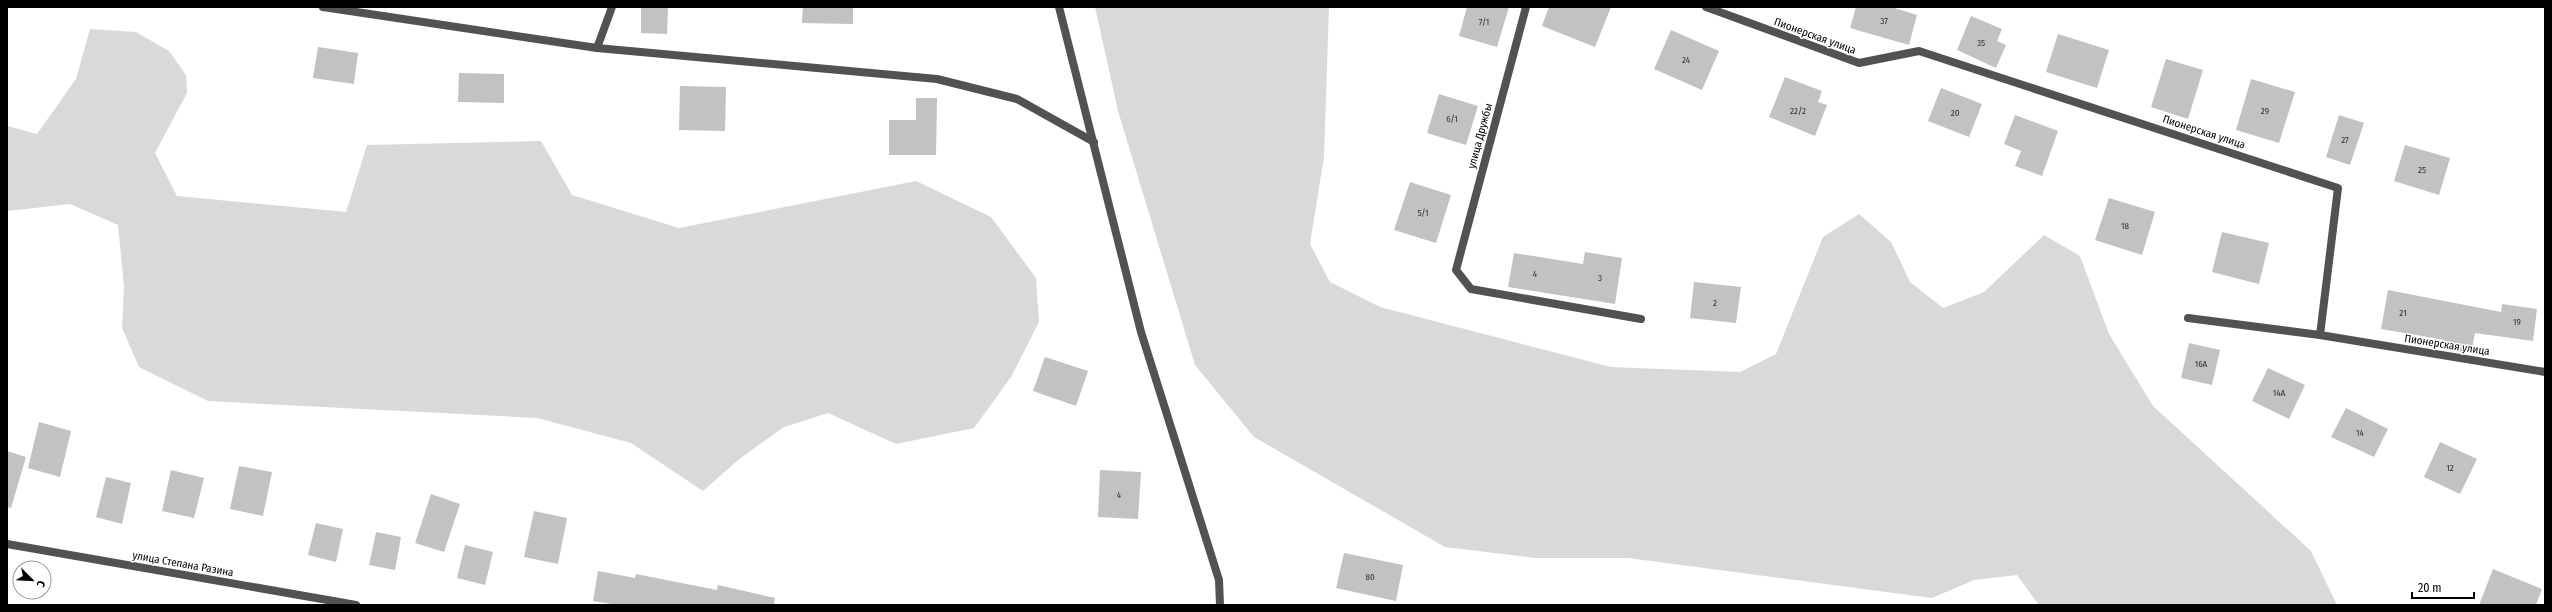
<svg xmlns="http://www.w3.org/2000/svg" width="2552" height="612" viewBox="0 0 2552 612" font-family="'Fira Sans Condensed',sans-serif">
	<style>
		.green { fill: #d9d9d9 }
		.building { fill: #c2c2c2 }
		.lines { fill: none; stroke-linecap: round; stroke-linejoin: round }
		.lane { stroke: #525252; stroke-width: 8 }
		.street { stroke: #525252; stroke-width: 8 }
		.labels { text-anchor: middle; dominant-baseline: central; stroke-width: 3; stroke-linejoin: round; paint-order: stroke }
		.number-label { font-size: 9px; fill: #303030 }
		.street-label { font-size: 11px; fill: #000; stroke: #fff }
	</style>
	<rect width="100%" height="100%" fill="#fff"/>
	<g class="green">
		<polygon points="1095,7 1329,7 1324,157 1310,244 1330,282 1380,307 1611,367 1740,372 1776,354 1823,237 1859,214 1891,242 1910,282 1943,308 1984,292 2044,235 2080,256 2109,334 2153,406 2311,551 2337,605 2039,605 2017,575 1974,580 1932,598 1628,558 1536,558 1445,547 1254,437 1195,365 1118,111"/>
		<polygon points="90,29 136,32 169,51 186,75 187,93 155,153 177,196 346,212 367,145 541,141 572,195 679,228 916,181 991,217 1036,278 1039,322 1011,377 974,428 896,444 828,413 784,427 738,460 703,491 631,443 537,418 208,401 139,367 122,328 124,287 118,225 70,204 7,211 7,126 37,134 76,79"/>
	</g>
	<g class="building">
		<polygon points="641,7 668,7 667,34 641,33"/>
		<polygon points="803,7 853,7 853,24 802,23"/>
		<polygon points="1467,7 1509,7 1497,47 1459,36"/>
		<polygon points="1549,7 1611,7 1595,47 1542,26"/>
		<polygon points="1856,7 1891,7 1917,15 1909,45 1850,28"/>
		<polygon points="1971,16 2002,29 1997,41 2006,45 1996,68 1957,50"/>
		<polygon points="1671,30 1719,51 1702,90 1654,69"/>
		<polygon points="2058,34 2109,50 2097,88 2046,72"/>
		<polygon points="318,47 358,53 354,84 313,78"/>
		<polygon points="2166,59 2203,70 2188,119 2151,107"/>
		<polygon points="459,73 504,74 504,103 458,102"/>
		<polygon points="1785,77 1822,91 1818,102 1827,105 1815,136 1769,117"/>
		<polygon points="2251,79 2295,92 2279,143 2236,130"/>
		<polygon points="680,86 726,87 725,131 679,130"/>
		<polygon points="1941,88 1982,104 1969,137 1928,121"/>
		<polygon points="1439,94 1478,106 1466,145 1427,133"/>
		<polygon points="916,98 937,98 936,155 889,155 889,120 916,120"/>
		<polygon points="2015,115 2058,131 2042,176 2015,166 2021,151 2004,144"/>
		<polygon points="2339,115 2364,123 2350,165 2326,157"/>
		<polygon points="2405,145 2450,158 2439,195 2394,181"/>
		<polygon points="1410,182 1451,195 1436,243 1394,230"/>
		<polygon points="2109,198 2155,212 2142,255 2095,240"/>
		<polygon points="2222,232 2269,243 2259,284 2212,272"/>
		<polygon points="1585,252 1622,258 1615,304 1508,287 1514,253 1583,264"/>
		<polygon points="1694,282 1741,287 1736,323 1690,318"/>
		<polygon points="2388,290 2501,312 2502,304 2537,309 2533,341 2475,333 2471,353 2443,349 2445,340 2381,329"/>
		<polygon points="2189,343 2220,350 2212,385 2181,378"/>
		<polygon points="1045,357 1088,371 1076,406 1033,391"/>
		<polygon points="2268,368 2305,385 2289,419 2252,401"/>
		<polygon points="2346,408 2388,429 2374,457 2331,437"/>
		<polygon points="39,422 71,431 60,477 28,468"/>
		<polygon points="2440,442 2477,459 2460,494 2424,477"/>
		<polygon points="7,451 26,457 11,508 7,507"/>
		<polygon points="239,466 272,472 263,516 230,509"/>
		<polygon points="171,470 204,478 194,518 162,511"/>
		<polygon points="1100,470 1141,472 1138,519 1098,517"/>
		<polygon points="106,477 131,483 122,524 96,517"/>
		<polygon points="431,494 460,504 444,552 415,543"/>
		<polygon points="534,511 567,518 558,564 524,557"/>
		<polygon points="316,523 343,529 336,562 308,555"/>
		<polygon points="376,532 401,537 395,570 369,565"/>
		<polygon points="465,545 493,552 485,585 457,578"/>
		<polygon points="1344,553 1403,565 1396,601 1336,588"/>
		<polygon points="2493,569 2542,589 2536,605 2479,605"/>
		<polygon points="598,571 635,578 636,574 717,590 718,585 775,598 774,605 617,605 593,601"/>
	</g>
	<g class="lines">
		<polyline class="lane" points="2188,318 2320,335"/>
		<g class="street">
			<polyline points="323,7 597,48 937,79 1017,99 1094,142"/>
			<polyline points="1059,7 1141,332 1219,580 1220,605"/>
			<polyline points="1526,7 1456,270 1471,289 1641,319"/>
			<polyline points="1706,7 1859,63 1919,51 2338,188 2320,335 2545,372"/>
			<polyline points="597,48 612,7"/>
			<polyline points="7,544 356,605"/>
		</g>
	</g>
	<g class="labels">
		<g class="number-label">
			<text x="1884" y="21">37</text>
			<text x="1484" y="22">7/1</text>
			<text x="1981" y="43">35</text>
			<text x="1686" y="60">24</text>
			<text x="1798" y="111">22/2</text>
			<text x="2265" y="111">29</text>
			<text x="1955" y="113">20</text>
			<text x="1452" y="119">6/1</text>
			<text x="2345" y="140">27</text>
			<text x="2422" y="170">25</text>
			<text x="1423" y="213">5/1</text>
			<text x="2125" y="226">18</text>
			<text x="1535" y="274">4</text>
			<text x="1600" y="278">3</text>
			<text x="1715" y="303">2</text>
			<text x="2403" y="313">21</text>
			<text x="2517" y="322">19</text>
			<text x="2201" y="364">16А</text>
			<text x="2279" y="393">14A</text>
			<text x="2360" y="433">14</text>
			<text x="2450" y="468">12</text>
			<text x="1119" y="495">4</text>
			<text x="1370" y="577">80</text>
		</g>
		<g class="street-label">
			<text transform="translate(1815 36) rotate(20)">Пионерская улица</text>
			<text transform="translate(2204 132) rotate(18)">Пионерская улица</text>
			<text transform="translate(1480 136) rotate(-75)">улица Дружбы</text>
			<text transform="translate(2447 345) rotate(9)">Пионерская улица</text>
			<text transform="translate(183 564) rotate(10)">улица Степана Разина</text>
		</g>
	</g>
	<rect width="2552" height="612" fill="none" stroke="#000000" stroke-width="16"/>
	<g transform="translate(32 580) rotate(114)"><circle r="19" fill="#ffffff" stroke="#999999"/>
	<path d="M0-3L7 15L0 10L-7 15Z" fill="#000000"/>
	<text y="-6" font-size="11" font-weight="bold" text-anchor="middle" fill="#000000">С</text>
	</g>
	<path d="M2412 592v6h62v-6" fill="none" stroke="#000000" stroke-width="2"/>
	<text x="2418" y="592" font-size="12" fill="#000000" stroke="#ffffff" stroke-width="3" paint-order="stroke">20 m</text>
</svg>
